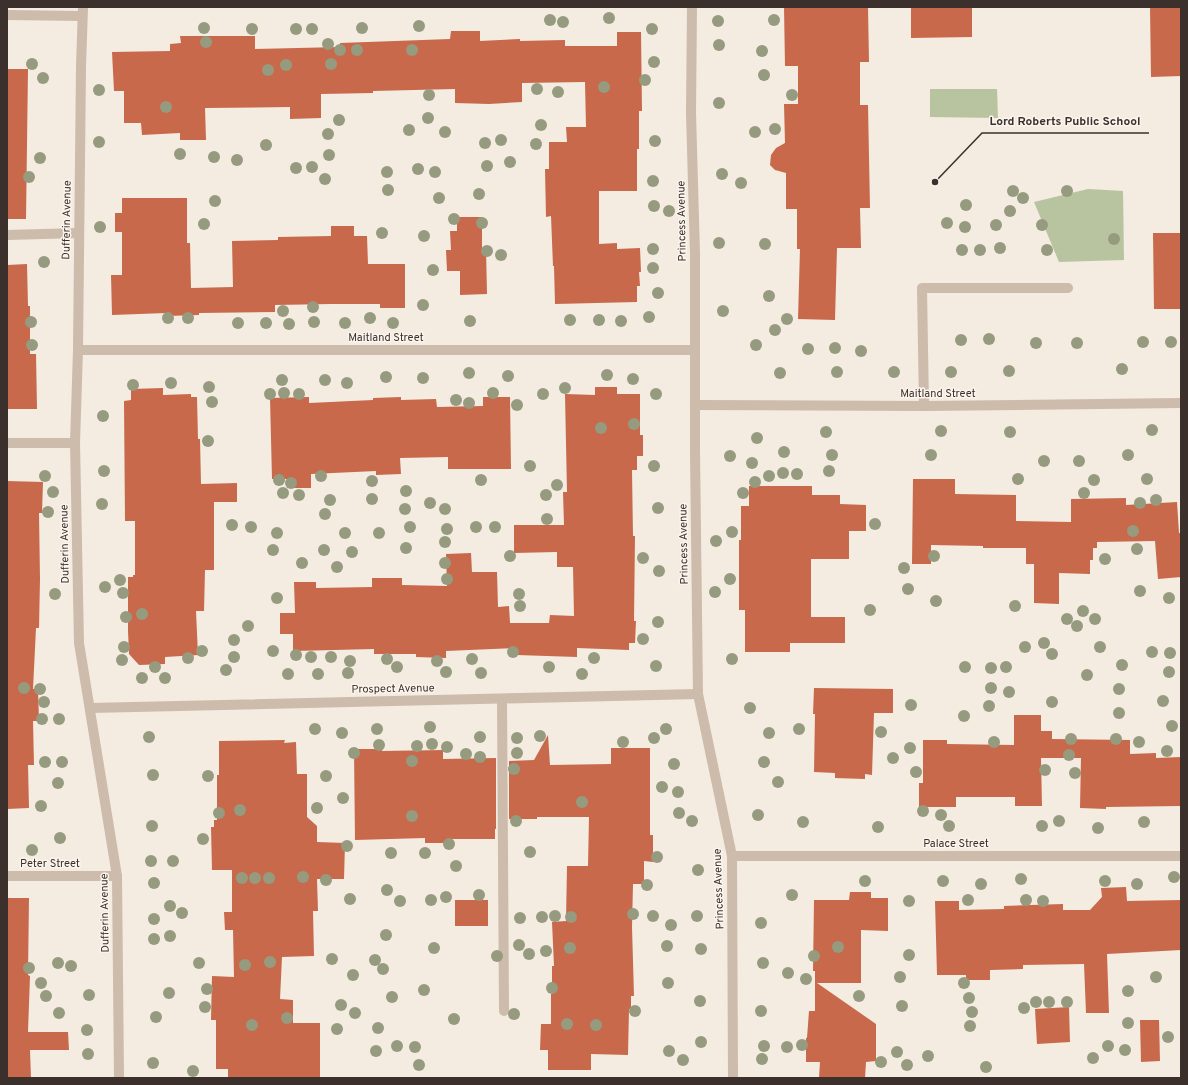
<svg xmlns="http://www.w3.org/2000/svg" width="1188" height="1085" viewBox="0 0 1188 1085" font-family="Overpass,sans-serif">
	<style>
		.green { fill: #b8c4a0 }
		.building { fill: #c8694b }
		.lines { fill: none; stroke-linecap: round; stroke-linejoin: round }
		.service { stroke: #cdbbac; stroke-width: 10 }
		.minor { stroke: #cdbbac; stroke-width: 10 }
		.tree { fill: #969b7f }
		.labels { text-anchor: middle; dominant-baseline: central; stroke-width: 3; stroke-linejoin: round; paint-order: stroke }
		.street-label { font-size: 11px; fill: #3b302b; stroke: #fbf5ee }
		.leader { fill: none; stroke: #3b302b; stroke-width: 1.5 }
		.callout-dot { fill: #3b302b; stroke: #fbf5ee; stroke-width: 1.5 }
		.callout-label { font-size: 12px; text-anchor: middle; font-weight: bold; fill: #3b302b; stroke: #fbf5ee; stroke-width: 3; stroke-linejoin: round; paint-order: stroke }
	</style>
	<rect width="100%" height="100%" fill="#f4ebe1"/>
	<g class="green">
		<polygon points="930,89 997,89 998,118 930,117"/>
		<polygon points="1088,189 1123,191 1124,260 1059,262 1034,202"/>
	</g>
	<g class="building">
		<polygon points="784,7 868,7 869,62 860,62 860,105 868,105 870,208 860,208 861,248 837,248 835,320 798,319 800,249 797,249 797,209 786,209 786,173 775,170 770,165 771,155 776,148 785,143 784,104 798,104 798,66 785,66"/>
		<polygon points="911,7 972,7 972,37 911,38"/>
		<polygon points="1150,7 1181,7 1181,76 1151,77"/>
		<polygon points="451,31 480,31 480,41 520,39 520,41 565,40 565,46 617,46 617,32 641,32 642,111 639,111 639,149 637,149 637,191 599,191 599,244 617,243 617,249 640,248 641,272 639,272 640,286 637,286 637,302 555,304 554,266 553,266 551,216 546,217 545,169 549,169 549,142 567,142 566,127 586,127 585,82 522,83 522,102 489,104 455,103 455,89 373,91 373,93 321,94 321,118 290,119 290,107 205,108 206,140 180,140 180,133 142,135 141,123 124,123 124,91 114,91 112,52 170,51 170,44 181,43 180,36 255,36 255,49 340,47 340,43 450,39"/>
		<polygon points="7,69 28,69 26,219 7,219"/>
		<polygon points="122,198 187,198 187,243 190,243 191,288 233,287 232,241 278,240 278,237 331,236 331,226 354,226 354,236 367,236 368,264 405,264 405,308 380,308 380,304 331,304 275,305 275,312 199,313 199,315 167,316 166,313 112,315 111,275 122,275 122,232 115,232 115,213 122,213"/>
		<polygon points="457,217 482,217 482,249 486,249 487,294 460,295 460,271 447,271 446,250 451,250 450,231 457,231"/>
		<polygon points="1153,233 1181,233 1181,309 1154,309"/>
		<polygon points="27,264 28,306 30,306 30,354 36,354 37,409 7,409 7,265"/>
		<polygon points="595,387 617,387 617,394 640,394 640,435 643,435 643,456 637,456 637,470 632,470 633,536 635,536 634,621 636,621 635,643 629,643 629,650 577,648 577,657 517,655 517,648 446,651 446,658 416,657 416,654 374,654 374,649 293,651 293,634 280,634 280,613 295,613 294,582 316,582 316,588 372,587 372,578 402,578 402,585 447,586 446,554 471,553 472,572 497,572 498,607 509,606 510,623 549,623 550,615 574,616 573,567 557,567 557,552 514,553 514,525 564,525 563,492 567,492 565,394 595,395"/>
		<polygon points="163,388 163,395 191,394 191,397 197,397 198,439 200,439 201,484 237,483 237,502 214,502 214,570 205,570 204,611 196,611 198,655 165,657 165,664 139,665 129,654 128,631 128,577 133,577 133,575 135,575 135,521 125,521 124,401 131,400 131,389"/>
		<polygon points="309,397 309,403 373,400 373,398 401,397 401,400 436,399 437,407 483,406 483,397 510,397 511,469 448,469 448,457 400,458 401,474 376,475 376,471 311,474 311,488 292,488 292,479 272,479 270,398"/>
		<polygon points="913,479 955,479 955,494 1016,495 1016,521 1071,522 1071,499 1126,498 1126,505 1177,502 1179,533 1181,533 1181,577 1158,579 1155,541 1097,542 1097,548 1093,548 1093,560 1090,560 1090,574 1059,573 1059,604 1034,603 1034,564 1026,564 1026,548 983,548 983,546 931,545 931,564 912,564"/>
		<polygon points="7,481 43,482 42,513 39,513 40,579 39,628 36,628 33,689 38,689 39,721 33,721 34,765 28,765 29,808 7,809"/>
		<polygon points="749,486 812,486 812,495 840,495 840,504 866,505 866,531 849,531 849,559 811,559 811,617 845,617 845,643 790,643 790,652 745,652 745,610 739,610 739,540 741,540 741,506 749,506"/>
		<polygon points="814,688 893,689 893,713 874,713 872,775 865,774 865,779 835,778 835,773 814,772 815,714 813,714"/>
		<polygon points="1014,715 1041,715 1041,731 1052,731 1052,739 1130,740 1130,754 1156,753 1156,758 1181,757 1181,806 1106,807 1106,809 1080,808 1081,758 1041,758 1042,806 1015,806 1015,797 956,797 956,807 919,807 919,783 923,783 923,740 947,740 947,744 1014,745"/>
		<polygon points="548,735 550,765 611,764 611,748 650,748 650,835 653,835 653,862 644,861 644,884 633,884 632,927 634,996 631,996 631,1009 629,1009 628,1055 591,1054 591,1070 548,1070 548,1050 540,1050 541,1024 551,1024 551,994 552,994 552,966 554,966 552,922 566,921 567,866 588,866 589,817 537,817 537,819 509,819 509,761 534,760"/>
		<polygon points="285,740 284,743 296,742 297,774 307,774 307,817 317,826 317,842 345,843 344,879 317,879 318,911 313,911 314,956 282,957 280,999 293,1000 293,1023 320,1023 320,1078 228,1078 228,1069 216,1069 216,1020 211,1020 212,976 234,977 233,930 225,930 224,912 232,912 232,870 212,870 211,827 214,827 214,820 217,820 217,775 219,775 219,741"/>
		<polygon points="354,749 382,749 382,751 443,750 443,759 496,758 496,829 495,829 495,839 446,839 446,843 425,843 425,838 355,840"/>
		<polygon points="1126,887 1127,901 1181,900 1181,950 1107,954 1109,1013 1086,1013 1084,964 1023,965 1023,969 990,970 990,980 966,980 966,975 937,975 935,901 959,901 959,910 1004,909 1004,906 1063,904 1063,910 1090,910 1102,897 1101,888"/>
		<polygon points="850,892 871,892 871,898 888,898 888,931 861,930 861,983 817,983 876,1024 876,1061 866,1062 865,1078 819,1078 820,1062 806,1062 806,1038 807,1038 809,1011 815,1011 815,971 813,971 814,900 849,900"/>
		<polygon points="7,898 29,898 28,975 30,976 28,1032 68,1032 69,1050 30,1050 31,1078 7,1078"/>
		<rect x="455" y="900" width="33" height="26"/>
		<polygon points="1069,1007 1070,1042 1037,1044 1035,1009"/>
		<polygon points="1140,1020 1159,1020 1160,1061 1141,1062"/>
	</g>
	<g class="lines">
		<g class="service">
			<polyline points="7,15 82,16"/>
			<polyline points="7,235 79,233"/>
			<polyline points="924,406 922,288 1068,288"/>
			<polyline points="502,699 504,1011"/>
		</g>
		<g class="minor">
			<polyline points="83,7 81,66 78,350 75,443 79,643 117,876 119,1078"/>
			<polyline points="692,7 691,113 695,254 695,452 698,694 732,856 733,1078"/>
			<polyline points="78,350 694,350"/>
			<polyline points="695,405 924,406 1181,403"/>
			<polyline points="7,443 75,443"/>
			<polyline points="90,708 698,694"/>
			<polyline points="732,856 1181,856"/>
			<polyline points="7,876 117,876"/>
		</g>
	</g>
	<g class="tree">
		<circle cx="609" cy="18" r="6"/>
		<circle cx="550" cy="20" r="6"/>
		<circle cx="774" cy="20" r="6"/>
		<circle cx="718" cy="21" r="6"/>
		<circle cx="563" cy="22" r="6"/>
		<circle cx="419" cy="26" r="6"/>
		<circle cx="204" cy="28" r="6"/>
		<circle cx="362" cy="28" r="6"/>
		<circle cx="252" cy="29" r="6"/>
		<circle cx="296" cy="29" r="6"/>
		<circle cx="312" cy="29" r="6"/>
		<circle cx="652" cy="29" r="6"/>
		<circle cx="206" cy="42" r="6"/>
		<circle cx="328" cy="44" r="6"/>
		<circle cx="719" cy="45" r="6"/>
		<circle cx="340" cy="50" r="6"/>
		<circle cx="357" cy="50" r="6"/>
		<circle cx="412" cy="50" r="6"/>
		<circle cx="762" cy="51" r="6"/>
		<circle cx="654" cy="62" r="6"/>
		<circle cx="32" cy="64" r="6"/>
		<circle cx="331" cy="64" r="6"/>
		<circle cx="286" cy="65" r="6"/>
		<circle cx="268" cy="70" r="6"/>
		<circle cx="764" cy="75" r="6"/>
		<circle cx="43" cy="78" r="6"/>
		<circle cx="645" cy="80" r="6"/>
		<circle cx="604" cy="87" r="6"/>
		<circle cx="537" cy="89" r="6"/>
		<circle cx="99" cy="90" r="6"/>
		<circle cx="558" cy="92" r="6"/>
		<circle cx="429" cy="95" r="6"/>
		<circle cx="792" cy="95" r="6"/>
		<circle cx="719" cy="103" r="6"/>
		<circle cx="166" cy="107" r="6"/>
		<circle cx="428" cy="118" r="6"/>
		<circle cx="339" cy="120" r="6"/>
		<circle cx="541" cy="125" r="6"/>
		<circle cx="775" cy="129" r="6"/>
		<circle cx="409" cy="130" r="6"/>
		<circle cx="445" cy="132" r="6"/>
		<circle cx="755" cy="132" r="6"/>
		<circle cx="328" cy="134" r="6"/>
		<circle cx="501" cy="140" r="6"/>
		<circle cx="655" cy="141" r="6"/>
		<circle cx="99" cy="142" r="6"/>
		<circle cx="485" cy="143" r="6"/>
		<circle cx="536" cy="144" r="6"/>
		<circle cx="266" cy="145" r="6"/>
		<circle cx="180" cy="154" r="6"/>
		<circle cx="329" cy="155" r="6"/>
		<circle cx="214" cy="157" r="6"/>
		<circle cx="40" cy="158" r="6"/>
		<circle cx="237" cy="160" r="6"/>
		<circle cx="510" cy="162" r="6"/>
		<circle cx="487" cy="166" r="6"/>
		<circle cx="312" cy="167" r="6"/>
		<circle cx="296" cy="168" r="6"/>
		<circle cx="418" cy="169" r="6"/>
		<circle cx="387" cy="172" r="6"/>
		<circle cx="435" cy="172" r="6"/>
		<circle cx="722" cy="174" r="6"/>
		<circle cx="29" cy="177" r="6"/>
		<circle cx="325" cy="179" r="6"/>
		<circle cx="653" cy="181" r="6"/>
		<circle cx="741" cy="183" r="6"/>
		<circle cx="388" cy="190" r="6"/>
		<circle cx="1013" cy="191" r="6"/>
		<circle cx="1067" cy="191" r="6"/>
		<circle cx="479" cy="194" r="6"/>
		<circle cx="439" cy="198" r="6"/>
		<circle cx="1023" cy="198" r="6"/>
		<circle cx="215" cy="201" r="6"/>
		<circle cx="966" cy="205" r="6"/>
		<circle cx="654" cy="206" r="6"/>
		<circle cx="669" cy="211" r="6"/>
		<circle cx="1010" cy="211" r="6"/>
		<circle cx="454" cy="219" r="6"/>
		<circle cx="482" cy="223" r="6"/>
		<circle cx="947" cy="223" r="6"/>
		<circle cx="204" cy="224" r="6"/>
		<circle cx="996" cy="225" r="6"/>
		<circle cx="1042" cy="225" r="6"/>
		<circle cx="100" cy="227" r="6"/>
		<circle cx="965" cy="227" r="6"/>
		<circle cx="382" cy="233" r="6"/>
		<circle cx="424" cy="236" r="6"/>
		<circle cx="1114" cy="239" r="6"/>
		<circle cx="719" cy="243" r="6"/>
		<circle cx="765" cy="244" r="6"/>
		<circle cx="1000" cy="248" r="6"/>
		<circle cx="653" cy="249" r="6"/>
		<circle cx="962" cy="250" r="6"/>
		<circle cx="980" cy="250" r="6"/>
		<circle cx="1047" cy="250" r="6"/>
		<circle cx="487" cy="251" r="6"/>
		<circle cx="501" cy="255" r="6"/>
		<circle cx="44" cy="262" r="6"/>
		<circle cx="653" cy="268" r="6"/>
		<circle cx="433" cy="270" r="6"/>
		<circle cx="658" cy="293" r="6"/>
		<circle cx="769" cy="296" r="6"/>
		<circle cx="423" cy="305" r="6"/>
		<circle cx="313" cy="307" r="6"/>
		<circle cx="283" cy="311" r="6"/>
		<circle cx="723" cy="311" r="6"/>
		<circle cx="649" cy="317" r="6"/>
		<circle cx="168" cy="318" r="6"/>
		<circle cx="188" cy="318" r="6"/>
		<circle cx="370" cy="318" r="6"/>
		<circle cx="787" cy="319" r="6"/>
		<circle cx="570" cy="320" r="6"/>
		<circle cx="599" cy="320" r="6"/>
		<circle cx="470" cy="321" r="6"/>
		<circle cx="621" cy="321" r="6"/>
		<circle cx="31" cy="322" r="6"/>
		<circle cx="314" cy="322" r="6"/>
		<circle cx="238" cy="323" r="6"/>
		<circle cx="266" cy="323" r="6"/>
		<circle cx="345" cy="323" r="6"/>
		<circle cx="393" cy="323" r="6"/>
		<circle cx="289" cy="324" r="6"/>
		<circle cx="775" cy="330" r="6"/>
		<circle cx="989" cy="339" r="6"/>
		<circle cx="961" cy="340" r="6"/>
		<circle cx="1143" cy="342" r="6"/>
		<circle cx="1171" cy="342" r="6"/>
		<circle cx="1036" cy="343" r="6"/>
		<circle cx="1077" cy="343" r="6"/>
		<circle cx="32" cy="345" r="6"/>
		<circle cx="756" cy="345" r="6"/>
		<circle cx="835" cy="348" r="6"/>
		<circle cx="808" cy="349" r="6"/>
		<circle cx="861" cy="351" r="6"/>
		<circle cx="1122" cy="369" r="6"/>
		<circle cx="1009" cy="371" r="6"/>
		<circle cx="837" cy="372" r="6"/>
		<circle cx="894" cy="372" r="6"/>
		<circle cx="951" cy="372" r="6"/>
		<circle cx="469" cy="373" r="6"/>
		<circle cx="780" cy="373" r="6"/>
		<circle cx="607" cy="375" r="6"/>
		<circle cx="508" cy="376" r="6"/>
		<circle cx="386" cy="377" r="6"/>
		<circle cx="423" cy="378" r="6"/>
		<circle cx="633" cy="379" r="6"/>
		<circle cx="282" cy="380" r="6"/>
		<circle cx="325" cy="380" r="6"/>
		<circle cx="171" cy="383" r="6"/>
		<circle cx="347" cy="383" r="6"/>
		<circle cx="133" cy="385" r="6"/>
		<circle cx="209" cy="387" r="6"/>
		<circle cx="565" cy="388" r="6"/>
		<circle cx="284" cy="393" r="6"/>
		<circle cx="493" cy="393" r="6"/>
		<circle cx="270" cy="394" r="6"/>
		<circle cx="299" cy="394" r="6"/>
		<circle cx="543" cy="394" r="6"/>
		<circle cx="656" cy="394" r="6"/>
		<circle cx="456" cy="400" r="6"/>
		<circle cx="212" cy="402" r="6"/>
		<circle cx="469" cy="403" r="6"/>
		<circle cx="517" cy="405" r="6"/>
		<circle cx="103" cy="416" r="6"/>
		<circle cx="634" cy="424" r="6"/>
		<circle cx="601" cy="428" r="6"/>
		<circle cx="1152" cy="430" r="6"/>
		<circle cx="941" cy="431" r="6"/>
		<circle cx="826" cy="432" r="6"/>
		<circle cx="1010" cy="432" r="6"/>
		<circle cx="757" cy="438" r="6"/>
		<circle cx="208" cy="441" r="6"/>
		<circle cx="784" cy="452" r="6"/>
		<circle cx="832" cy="455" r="6"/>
		<circle cx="931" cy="455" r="6"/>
		<circle cx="1128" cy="455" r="6"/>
		<circle cx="730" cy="456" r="6"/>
		<circle cx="1044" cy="461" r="6"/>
		<circle cx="1079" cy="461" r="6"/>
		<circle cx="752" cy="463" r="6"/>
		<circle cx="530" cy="466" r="6"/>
		<circle cx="654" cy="466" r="6"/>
		<circle cx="104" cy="471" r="6"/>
		<circle cx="829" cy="471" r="6"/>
		<circle cx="783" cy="473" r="6"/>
		<circle cx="797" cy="474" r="6"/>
		<circle cx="45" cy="476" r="6"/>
		<circle cx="321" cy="476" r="6"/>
		<circle cx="769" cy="476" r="6"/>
		<circle cx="1018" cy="479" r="6"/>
		<circle cx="1147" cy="479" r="6"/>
		<circle cx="279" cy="480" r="6"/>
		<circle cx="481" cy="480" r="6"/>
		<circle cx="1094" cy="480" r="6"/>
		<circle cx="372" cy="481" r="6"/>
		<circle cx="755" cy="482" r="6"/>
		<circle cx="291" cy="483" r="6"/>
		<circle cx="557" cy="485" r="6"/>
		<circle cx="406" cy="491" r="6"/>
		<circle cx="53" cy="492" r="6"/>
		<circle cx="283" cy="493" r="6"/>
		<circle cx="743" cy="493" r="6"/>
		<circle cx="1084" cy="493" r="6"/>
		<circle cx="299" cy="495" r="6"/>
		<circle cx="546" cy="495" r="6"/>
		<circle cx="372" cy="499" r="6"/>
		<circle cx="330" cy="500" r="6"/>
		<circle cx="1156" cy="500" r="6"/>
		<circle cx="430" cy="503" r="6"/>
		<circle cx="1140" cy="503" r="6"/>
		<circle cx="102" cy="504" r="6"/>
		<circle cx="658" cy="508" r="6"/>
		<circle cx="405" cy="509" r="6"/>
		<circle cx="445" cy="509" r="6"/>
		<circle cx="48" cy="512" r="6"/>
		<circle cx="325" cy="514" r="6"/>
		<circle cx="547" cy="519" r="6"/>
		<circle cx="875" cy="524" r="6"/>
		<circle cx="232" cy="525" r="6"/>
		<circle cx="251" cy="527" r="6"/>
		<circle cx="410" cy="527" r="6"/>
		<circle cx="476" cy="527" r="6"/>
		<circle cx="495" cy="527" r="6"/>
		<circle cx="447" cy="529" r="6"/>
		<circle cx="1133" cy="531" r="6"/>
		<circle cx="732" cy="532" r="6"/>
		<circle cx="277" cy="533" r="6"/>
		<circle cx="345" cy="533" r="6"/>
		<circle cx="379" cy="533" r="6"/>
		<circle cx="716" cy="541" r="6"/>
		<circle cx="445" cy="542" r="6"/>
		<circle cx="406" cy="548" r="6"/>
		<circle cx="1137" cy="549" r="6"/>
		<circle cx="273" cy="550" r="6"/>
		<circle cx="324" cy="550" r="6"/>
		<circle cx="352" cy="552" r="6"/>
		<circle cx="510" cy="556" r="6"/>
		<circle cx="934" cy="556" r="6"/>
		<circle cx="643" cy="558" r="6"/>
		<circle cx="1105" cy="559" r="6"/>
		<circle cx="302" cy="563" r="6"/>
		<circle cx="445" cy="563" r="6"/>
		<circle cx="337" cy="567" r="6"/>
		<circle cx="904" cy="568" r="6"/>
		<circle cx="659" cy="571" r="6"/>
		<circle cx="447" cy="579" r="6"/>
		<circle cx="730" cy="579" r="6"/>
		<circle cx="120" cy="580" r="6"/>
		<circle cx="105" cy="587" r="6"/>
		<circle cx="908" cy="589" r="6"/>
		<circle cx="1140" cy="591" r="6"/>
		<circle cx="715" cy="592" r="6"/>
		<circle cx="123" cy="593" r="6"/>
		<circle cx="55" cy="594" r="6"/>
		<circle cx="519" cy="594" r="6"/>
		<circle cx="277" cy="598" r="6"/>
		<circle cx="1169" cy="598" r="6"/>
		<circle cx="936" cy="601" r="6"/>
		<circle cx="520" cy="606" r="6"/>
		<circle cx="1015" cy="606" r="6"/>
		<circle cx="870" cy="610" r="6"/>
		<circle cx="1083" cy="611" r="6"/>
		<circle cx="142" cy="614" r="6"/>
		<circle cx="126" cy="617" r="6"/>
		<circle cx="1067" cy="619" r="6"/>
		<circle cx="1095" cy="619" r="6"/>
		<circle cx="658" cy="622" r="6"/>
		<circle cx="248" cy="626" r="6"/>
		<circle cx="1077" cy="626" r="6"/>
		<circle cx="643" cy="639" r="6"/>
		<circle cx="234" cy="640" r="6"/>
		<circle cx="1044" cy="643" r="6"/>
		<circle cx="124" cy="647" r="6"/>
		<circle cx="1025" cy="647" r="6"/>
		<circle cx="1100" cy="647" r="6"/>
		<circle cx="202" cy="651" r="6"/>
		<circle cx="273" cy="651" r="6"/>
		<circle cx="513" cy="652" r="6"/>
		<circle cx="1152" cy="652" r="6"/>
		<circle cx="1170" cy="653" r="6"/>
		<circle cx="1052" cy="654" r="6"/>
		<circle cx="296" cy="655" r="6"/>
		<circle cx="234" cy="657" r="6"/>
		<circle cx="311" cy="657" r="6"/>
		<circle cx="331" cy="657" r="6"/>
		<circle cx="188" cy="658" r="6"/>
		<circle cx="594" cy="658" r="6"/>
		<circle cx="387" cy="659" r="6"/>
		<circle cx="472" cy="659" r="6"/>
		<circle cx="732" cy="659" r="6"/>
		<circle cx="122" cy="660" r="6"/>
		<circle cx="350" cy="661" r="6"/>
		<circle cx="437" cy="661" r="6"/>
		<circle cx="1122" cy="665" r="6"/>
		<circle cx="656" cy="666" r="6"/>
		<circle cx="155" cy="667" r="6"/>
		<circle cx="397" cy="667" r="6"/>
		<circle cx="549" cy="667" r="6"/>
		<circle cx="965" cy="667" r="6"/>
		<circle cx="1006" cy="667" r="6"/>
		<circle cx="991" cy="668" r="6"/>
		<circle cx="226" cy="670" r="6"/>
		<circle cx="446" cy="672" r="6"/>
		<circle cx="1169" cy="672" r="6"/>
		<circle cx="348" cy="673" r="6"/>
		<circle cx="481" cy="673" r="6"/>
		<circle cx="288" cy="674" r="6"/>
		<circle cx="318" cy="674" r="6"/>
		<circle cx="582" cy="674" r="6"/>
		<circle cx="1087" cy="675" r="6"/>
		<circle cx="142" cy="678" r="6"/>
		<circle cx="165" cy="678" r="6"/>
		<circle cx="24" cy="688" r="6"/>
		<circle cx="991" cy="688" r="6"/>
		<circle cx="40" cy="689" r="6"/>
		<circle cx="1119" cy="689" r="6"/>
		<circle cx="1009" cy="692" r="6"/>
		<circle cx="1163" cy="701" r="6"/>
		<circle cx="44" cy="702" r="6"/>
		<circle cx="1052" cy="702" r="6"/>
		<circle cx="911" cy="705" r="6"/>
		<circle cx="989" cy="706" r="6"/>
		<circle cx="750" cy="708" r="6"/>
		<circle cx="1119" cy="713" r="6"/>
		<circle cx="964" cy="716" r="6"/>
		<circle cx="42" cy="719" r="6"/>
		<circle cx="59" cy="719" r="6"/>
		<circle cx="1172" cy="726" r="6"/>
		<circle cx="430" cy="727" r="6"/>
		<circle cx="315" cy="729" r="6"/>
		<circle cx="377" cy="729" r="6"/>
		<circle cx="666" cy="729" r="6"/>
		<circle cx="799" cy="729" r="6"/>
		<circle cx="881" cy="732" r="6"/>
		<circle cx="342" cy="733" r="6"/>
		<circle cx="769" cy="733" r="6"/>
		<circle cx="540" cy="736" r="6"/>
		<circle cx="149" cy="737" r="6"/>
		<circle cx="480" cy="737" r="6"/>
		<circle cx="517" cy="738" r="6"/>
		<circle cx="654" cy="738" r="6"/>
		<circle cx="1071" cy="739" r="6"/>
		<circle cx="1116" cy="739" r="6"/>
		<circle cx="623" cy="742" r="6"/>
		<circle cx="994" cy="742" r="6"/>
		<circle cx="1139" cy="742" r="6"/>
		<circle cx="432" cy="744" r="6"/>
		<circle cx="379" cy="745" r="6"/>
		<circle cx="417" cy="746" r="6"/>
		<circle cx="447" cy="747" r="6"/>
		<circle cx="910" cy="748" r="6"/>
		<circle cx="1167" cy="751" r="6"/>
		<circle cx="354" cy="753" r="6"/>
		<circle cx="517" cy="753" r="6"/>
		<circle cx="466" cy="754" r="6"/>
		<circle cx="1069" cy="755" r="6"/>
		<circle cx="480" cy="757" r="6"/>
		<circle cx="893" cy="758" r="6"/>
		<circle cx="412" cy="761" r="6"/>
		<circle cx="45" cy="762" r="6"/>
		<circle cx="62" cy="762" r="6"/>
		<circle cx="764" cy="762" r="6"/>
		<circle cx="674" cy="764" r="6"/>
		<circle cx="514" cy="769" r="6"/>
		<circle cx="1045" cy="770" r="6"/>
		<circle cx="916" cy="772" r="6"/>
		<circle cx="1075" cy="773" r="6"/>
		<circle cx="153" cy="775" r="6"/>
		<circle cx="208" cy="776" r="6"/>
		<circle cx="326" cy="776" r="6"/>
		<circle cx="778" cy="782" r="6"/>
		<circle cx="58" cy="783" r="6"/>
		<circle cx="662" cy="787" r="6"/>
		<circle cx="678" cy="792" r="6"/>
		<circle cx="343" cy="798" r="6"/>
		<circle cx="582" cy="802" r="6"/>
		<circle cx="41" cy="806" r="6"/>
		<circle cx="317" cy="808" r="6"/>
		<circle cx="240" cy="810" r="6"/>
		<circle cx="923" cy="811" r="6"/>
		<circle cx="219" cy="813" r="6"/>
		<circle cx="679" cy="813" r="6"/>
		<circle cx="758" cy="815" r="6"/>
		<circle cx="941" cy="815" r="6"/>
		<circle cx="412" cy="816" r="6"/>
		<circle cx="516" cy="821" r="6"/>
		<circle cx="692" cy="821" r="6"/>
		<circle cx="1059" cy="821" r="6"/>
		<circle cx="803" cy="822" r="6"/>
		<circle cx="1144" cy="822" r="6"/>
		<circle cx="152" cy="826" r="6"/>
		<circle cx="949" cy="826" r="6"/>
		<circle cx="1042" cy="826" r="6"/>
		<circle cx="878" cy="827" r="6"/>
		<circle cx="1098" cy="828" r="6"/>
		<circle cx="60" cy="838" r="6"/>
		<circle cx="203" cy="839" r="6"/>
		<circle cx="449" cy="844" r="6"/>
		<circle cx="347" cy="846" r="6"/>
		<circle cx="32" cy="850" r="6"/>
		<circle cx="530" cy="852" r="6"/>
		<circle cx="391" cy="853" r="6"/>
		<circle cx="425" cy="853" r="6"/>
		<circle cx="657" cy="857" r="6"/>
		<circle cx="151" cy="861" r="6"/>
		<circle cx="173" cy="861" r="6"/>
		<circle cx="456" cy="866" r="6"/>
		<circle cx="698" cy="870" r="6"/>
		<circle cx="303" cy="877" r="6"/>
		<circle cx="1174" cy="877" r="6"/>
		<circle cx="242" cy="878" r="6"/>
		<circle cx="255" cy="878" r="6"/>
		<circle cx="269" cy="878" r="6"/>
		<circle cx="1021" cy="879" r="6"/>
		<circle cx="326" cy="880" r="6"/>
		<circle cx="865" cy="881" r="6"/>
		<circle cx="943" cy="881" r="6"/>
		<circle cx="1105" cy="881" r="6"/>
		<circle cx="154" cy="883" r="6"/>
		<circle cx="981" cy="884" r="6"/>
		<circle cx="1137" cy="884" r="6"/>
		<circle cx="647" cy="885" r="6"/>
		<circle cx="387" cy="890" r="6"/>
		<circle cx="479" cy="895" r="6"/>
		<circle cx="792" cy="895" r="6"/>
		<circle cx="446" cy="897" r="6"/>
		<circle cx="350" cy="899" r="6"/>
		<circle cx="431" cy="900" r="6"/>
		<circle cx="968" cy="900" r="6"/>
		<circle cx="1026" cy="900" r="6"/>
		<circle cx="400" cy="901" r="6"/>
		<circle cx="909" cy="901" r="6"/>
		<circle cx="1043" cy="901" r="6"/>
		<circle cx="170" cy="906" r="6"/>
		<circle cx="182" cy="913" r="6"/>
		<circle cx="633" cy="914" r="6"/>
		<circle cx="555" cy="916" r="6"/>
		<circle cx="653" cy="916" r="6"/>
		<circle cx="697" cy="916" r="6"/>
		<circle cx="542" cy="917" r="6"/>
		<circle cx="571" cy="917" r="6"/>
		<circle cx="520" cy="918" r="6"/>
		<circle cx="154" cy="919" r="6"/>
		<circle cx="761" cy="923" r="6"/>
		<circle cx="671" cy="925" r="6"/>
		<circle cx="386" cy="935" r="6"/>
		<circle cx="170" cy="936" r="6"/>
		<circle cx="154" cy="939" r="6"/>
		<circle cx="519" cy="945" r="6"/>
		<circle cx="667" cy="946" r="6"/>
		<circle cx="838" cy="947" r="6"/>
		<circle cx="434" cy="948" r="6"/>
		<circle cx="570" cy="948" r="6"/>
		<circle cx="701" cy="949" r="6"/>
		<circle cx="546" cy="951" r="6"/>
		<circle cx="529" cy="954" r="6"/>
		<circle cx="909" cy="955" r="6"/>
		<circle cx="497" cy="956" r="6"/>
		<circle cx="814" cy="956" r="6"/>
		<circle cx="332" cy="959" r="6"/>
		<circle cx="375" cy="960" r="6"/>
		<circle cx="270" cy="962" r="6"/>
		<circle cx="58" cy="963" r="6"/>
		<circle cx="199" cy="963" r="6"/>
		<circle cx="763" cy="963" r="6"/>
		<circle cx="245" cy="965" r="6"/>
		<circle cx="71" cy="966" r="6"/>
		<circle cx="29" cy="968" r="6"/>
		<circle cx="383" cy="969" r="6"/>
		<circle cx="788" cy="973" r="6"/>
		<circle cx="353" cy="975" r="6"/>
		<circle cx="900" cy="977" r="6"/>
		<circle cx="1156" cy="977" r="6"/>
		<circle cx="806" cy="979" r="6"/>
		<circle cx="41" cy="983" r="6"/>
		<circle cx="668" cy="983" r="6"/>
		<circle cx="964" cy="983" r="6"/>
		<circle cx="552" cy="988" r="6"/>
		<circle cx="207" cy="989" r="6"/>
		<circle cx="424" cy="990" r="6"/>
		<circle cx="1128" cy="991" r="6"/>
		<circle cx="169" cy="993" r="6"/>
		<circle cx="89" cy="995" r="6"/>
		<circle cx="46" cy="996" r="6"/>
		<circle cx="859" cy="996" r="6"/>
		<circle cx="392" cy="997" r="6"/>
		<circle cx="969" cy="998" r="6"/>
		<circle cx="700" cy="1001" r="6"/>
		<circle cx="1036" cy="1002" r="6"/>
		<circle cx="1049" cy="1002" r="6"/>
		<circle cx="1067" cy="1002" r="6"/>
		<circle cx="341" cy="1005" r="6"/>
		<circle cx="902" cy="1006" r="6"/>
		<circle cx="205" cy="1007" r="6"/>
		<circle cx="1024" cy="1008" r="6"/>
		<circle cx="635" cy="1011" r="6"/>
		<circle cx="761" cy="1011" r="6"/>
		<circle cx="972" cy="1012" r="6"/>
		<circle cx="59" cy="1013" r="6"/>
		<circle cx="355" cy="1013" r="6"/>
		<circle cx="514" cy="1014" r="6"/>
		<circle cx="156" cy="1017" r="6"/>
		<circle cx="287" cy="1018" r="6"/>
		<circle cx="454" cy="1019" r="6"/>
		<circle cx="1128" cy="1023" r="6"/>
		<circle cx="567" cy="1024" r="6"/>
		<circle cx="252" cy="1025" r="6"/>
		<circle cx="596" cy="1025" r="6"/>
		<circle cx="970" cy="1026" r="6"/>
		<circle cx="378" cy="1028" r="6"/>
		<circle cx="337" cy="1029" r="6"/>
		<circle cx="87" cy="1030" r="6"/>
		<circle cx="1168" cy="1037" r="6"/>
		<circle cx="701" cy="1042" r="6"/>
		<circle cx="802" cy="1045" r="6"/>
		<circle cx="397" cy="1046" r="6"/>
		<circle cx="764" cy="1046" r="6"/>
		<circle cx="1108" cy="1046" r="6"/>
		<circle cx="415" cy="1047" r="6"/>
		<circle cx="787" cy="1047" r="6"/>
		<circle cx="1125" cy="1050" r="6"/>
		<circle cx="376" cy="1051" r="6"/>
		<circle cx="669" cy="1051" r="6"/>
		<circle cx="897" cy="1052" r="6"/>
		<circle cx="88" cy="1054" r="6"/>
		<circle cx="928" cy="1056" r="6"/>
		<circle cx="1093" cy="1058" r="6"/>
		<circle cx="762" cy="1059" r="6"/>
		<circle cx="683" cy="1060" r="6"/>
		<circle cx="881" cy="1062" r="6"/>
		<circle cx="153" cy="1063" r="6"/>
		<circle cx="419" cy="1065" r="6"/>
		<circle cx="907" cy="1065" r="6"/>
		<circle cx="986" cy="1067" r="6"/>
		<circle cx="193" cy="1071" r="6"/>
	</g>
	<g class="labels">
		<g class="street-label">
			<text transform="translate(67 220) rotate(-89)">Dufferin Avenue</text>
			<text transform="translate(682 221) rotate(-91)">Princess Avenue</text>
			<text x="386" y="338">Maitland Street</text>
			<text x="938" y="394">Maitland Street</text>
			<text transform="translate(65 544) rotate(-91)">Dufferin Avenue</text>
			<text transform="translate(684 544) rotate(-91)">Princess Avenue</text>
			<text transform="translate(393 689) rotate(-1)">Prospect Avenue</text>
			<text x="956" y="844">Palace Street</text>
			<text x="50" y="864">Peter Street</text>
			<text transform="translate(719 889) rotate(-92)">Princess Avenue</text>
			<text transform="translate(105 913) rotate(-91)">Dufferin Avenue</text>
		</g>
	</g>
	<path class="leader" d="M935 182L982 133H1149"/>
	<circle class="callout-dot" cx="935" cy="182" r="4"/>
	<g class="callout-label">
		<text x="1065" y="125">Lord Roberts Public School</text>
	</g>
	<rect width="1188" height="1085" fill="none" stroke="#3b302b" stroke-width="16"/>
</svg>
